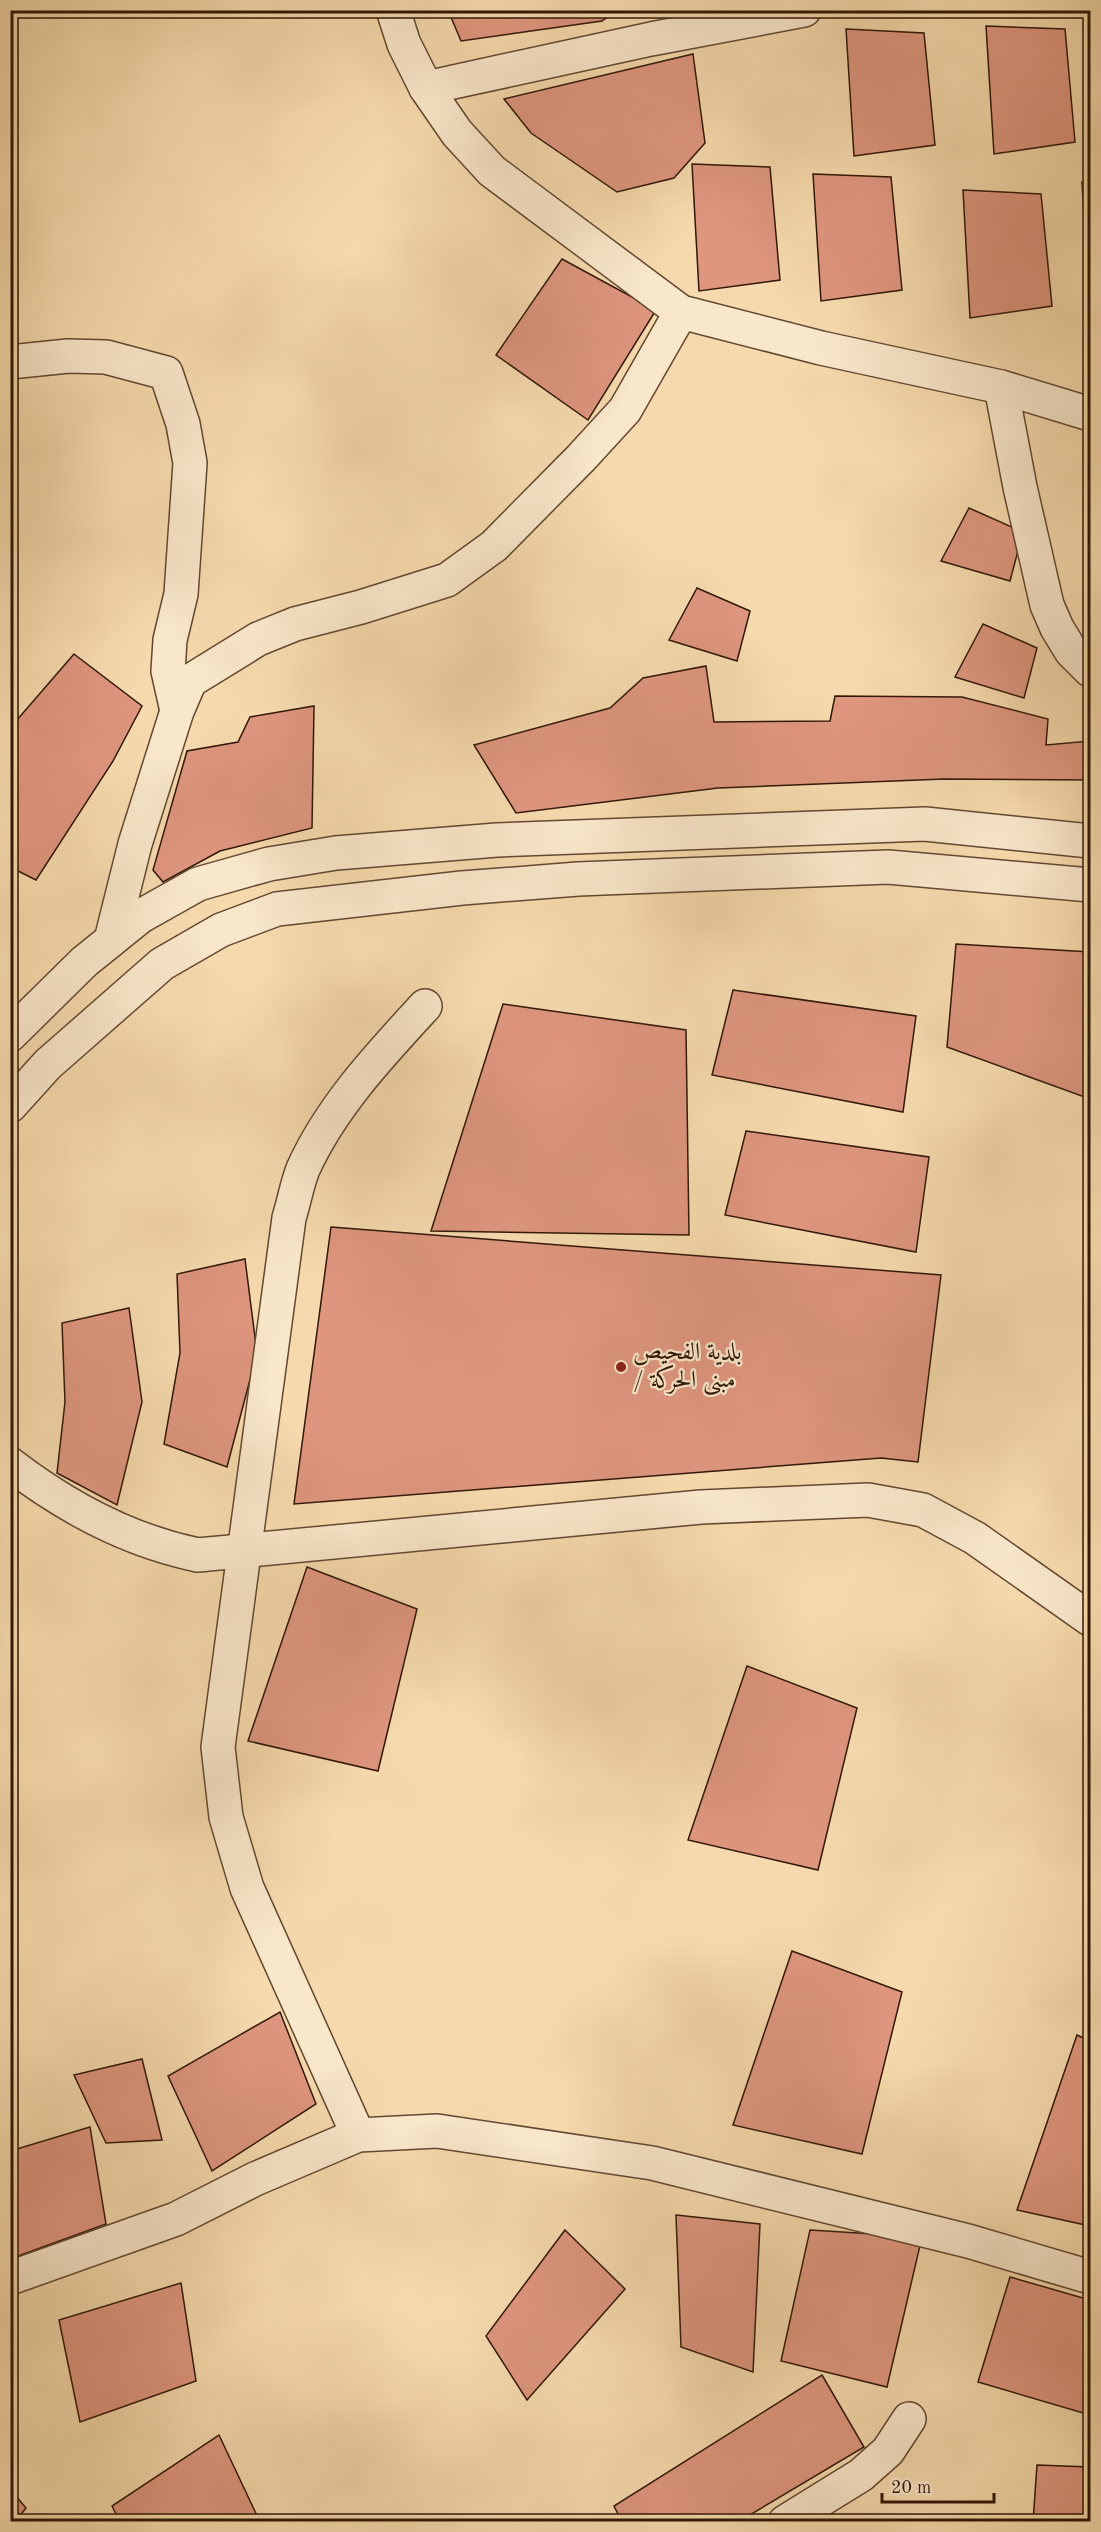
<svg xmlns="http://www.w3.org/2000/svg" width="1101" height="2532" viewBox="0 0 1101 2532" font-family="'Old Standard TT',Amiri,serif">
	<style>
		.building { fill: #de967e; stroke: #311706; stroke-width: 1.5 }
		.lines { fill: none; stroke-linecap: round; stroke-linejoin: round }
		.minor-casing { stroke: #624830; stroke-width: 36 }
		.tertiary-casing { stroke: #624830; stroke-width: 36 }
		.minor { stroke: #f9e7ca; stroke-width: 33 }
		.tertiary { stroke: #f9e7ca; stroke-width: 33 }
		.poi-dot { fill: #8f2418; stroke: #f9e7ca; stroke-width: 2 }
		.labels { text-anchor: middle; dominant-baseline: central; stroke-width: 4.5; stroke-linejoin: round; paint-order: stroke }
		.poi-label { font-size: 24px; fill: #311706; stroke: #f9e7ca; text-anchor: start }
	</style>
	<rect width="100%" height="100%" fill="#f6daad"/>
	<filter id="stains"><feTurbulence type="fractalNoise" baseFrequency=".00333" numOctaves="4"/><feColorMatrix values="0 0 0 0 .2 0 0 0 0 .09 0 0 0 0 .02 0 0 0 .5 -.17"/></filter>
	<radialGradient id="worn" r=".72"><stop offset=".6" stop-color="#630" stop-opacity="0"/><stop offset="1" stop-color="#630" stop-opacity=".3"/></radialGradient>
	<g class="building">
		<polygon points="448,10 617,10 602,21 461,41"/>
		<polygon points="986,26 1065,29 1075,142 994,154"/>
		<polygon points="846,29 924,33 935,145 854,156"/>
		<polygon points="693,54 705,143 674,178 617,192 531,133 504,99"/>
		<polygon points="692,164 770,167 780,280 699,291"/>
		<polygon points="813,174 891,177 902,290 821,301"/>
		<polygon points="1082,182 1090,183 1090,310"/>
		<polygon points="963,190 1041,194 1052,306 970,318"/>
		<polygon points="562,259 656,310 588,420 496,355"/>
		<polygon points="969,508 1023,532 1010,581 941,561"/>
		<polygon points="697,588 750,611 737,661 669,640"/>
		<polygon points="983,624 1037,648 1024,698 955,677"/>
		<polygon points="74,654 142,706 113,761 36,880 10,867 10,728"/>
		<polygon points="706,666 714,722 830,721 835,696 962,697 1048,719 1046,745 1090,741 1090,780 944,779 718,788 516,813 474,745 610,708 643,678"/>
		<polygon points="314,706 312,828 220,851 163,882 153,870 187,751 238,742 250,717"/>
		<polygon points="956,944 1090,952 1090,1099 947,1047"/>
		<polygon points="733,990 916,1016 903,1112 712,1075"/>
		<polygon points="503,1004 686,1030 689,1235 431,1231"/>
		<polygon points="746,1131 929,1157 916,1252 725,1215"/>
		<polygon points="331,1227 941,1275 918,1462 881,1458 294,1504"/>
		<polygon points="245,1259 257,1353 227,1467 164,1444 180,1353 177,1274"/>
		<polygon points="129,1308 142,1402 117,1505 57,1473 65,1402 62,1323"/>
		<polygon points="307,1567 417,1609 378,1771 248,1741"/>
		<polygon points="747,1666 857,1708 818,1870 688,1840"/>
		<polygon points="792,1951 902,1992 862,2154 733,2125"/>
		<polygon points="280,2012 316,2104 212,2171 168,2076"/>
		<polygon points="1077,2035 1090,2041 1090,2226 1017,2210"/>
		<polygon points="142,2059 162,2140 106,2143 74,2075"/>
		<polygon points="90,2127 106,2224 10,2259 10,2151"/>
		<polygon points="676,2215 760,2224 753,2372 681,2347"/>
		<polygon points="565,2230 625,2289 527,2400 486,2336"/>
		<polygon points="810,2230 922,2237 887,2387 781,2361"/>
		<polygon points="1010,2277 1090,2300 1090,2415 978,2382"/>
		<polygon points="181,2283 196,2381 80,2422 59,2320"/>
		<polygon points="822,2375 864,2447 738,2522 622,2522 614,2506"/>
		<polygon points="219,2435 260,2522 120,2522 112,2506"/>
		<polygon points="1037,2465 1090,2467 1090,2522 1033,2522"/>
		<polygon points="10,2489 26,2508 15,2522 10,2522"/>
	</g>
	<g class="lines">
		<g class="minor-casing">
			<g id="minor">
				<polyline points="393,10 404,44 426,88 457,133 492,171 681,312 821,348 1001,387 1090,414"/>
				<polyline points="426,88 651,39 804,10"/>
				<polyline points="10,362 68,356 106,357 166,373 183,424 190,463 181,594 170,640 168,671 177,711"/>
				<polyline points="1001,387 1020,487 1047,605 1057,628 1071,651 1090,670"/>
				<polyline points="111,940 135,844 177,711 190,681 258,639 295,624 361,607 447,580 494,546 581,458 625,410 681,312"/>
				<path d="M10 1464C66 1507 130 1541 198 1555L701 1507 868 1500 923 1510 975 1538 1090 1619"/>
				<path d="M358 2135 247 1888 226 1817 218 1747 289 1218C294 1202 297 1184 303 1169 331 1107 379 1056 425 1006"/>
				<polyline points="10,2278 176,2219 255,2179 358,2135 437,2131 652,2163 968,2241 1090,2277"/>
				<polyline points="785,2522 861,2475 888,2451 909,2419"/>
			</g>
		</g>
		<g class="tertiary-casing">
			<g id="tertiary">
				<polyline points="10,1035 84,962 141,916 198,884 269,864 336,853 497,840 925,824 1090,841"/>
				<polyline points="10,1106 48,1064 162,964 221,930 277,909 462,888 578,879 888,867 1090,885"/>
			</g>
		</g>
		<use href="#minor" class="minor"/>
		<use href="#tertiary" class="tertiary"/>
	</g>
	<circle class="poi-dot" cx="621" cy="1367" r="6"/>
	<g class="labels">
		<g class="poi-label">
			<text x="633" y="1353">بلدية الفحيص<tspan x="633" dy="28">/ مبنى الحركة</tspan></text>
		</g>
	</g>
	<rect width="1101" height="2532" fill="none" stroke="#f6daad" stroke-width="36"/>
	<rect x="12" y="12" width="1077" height="2508" fill="none" stroke="#311706" stroke-width="3"/>
	<rect x="18" y="18" width="1065" height="2496" fill="none" stroke="#311706" stroke-width="1.5"/>
	<path d="M882 2493v9h112v-9" fill="none" stroke="#311706" stroke-width="3"/>
	<text x="891" y="2493" font-size="18" fill="#311706" stroke="#f9e7ca" stroke-width="4.5" paint-order="stroke">20 m</text>
	<rect width="100%" height="100%" filter="url(#stains)"/>
	<rect width="100%" height="100%" fill="url(#worn)"/>
</svg>
